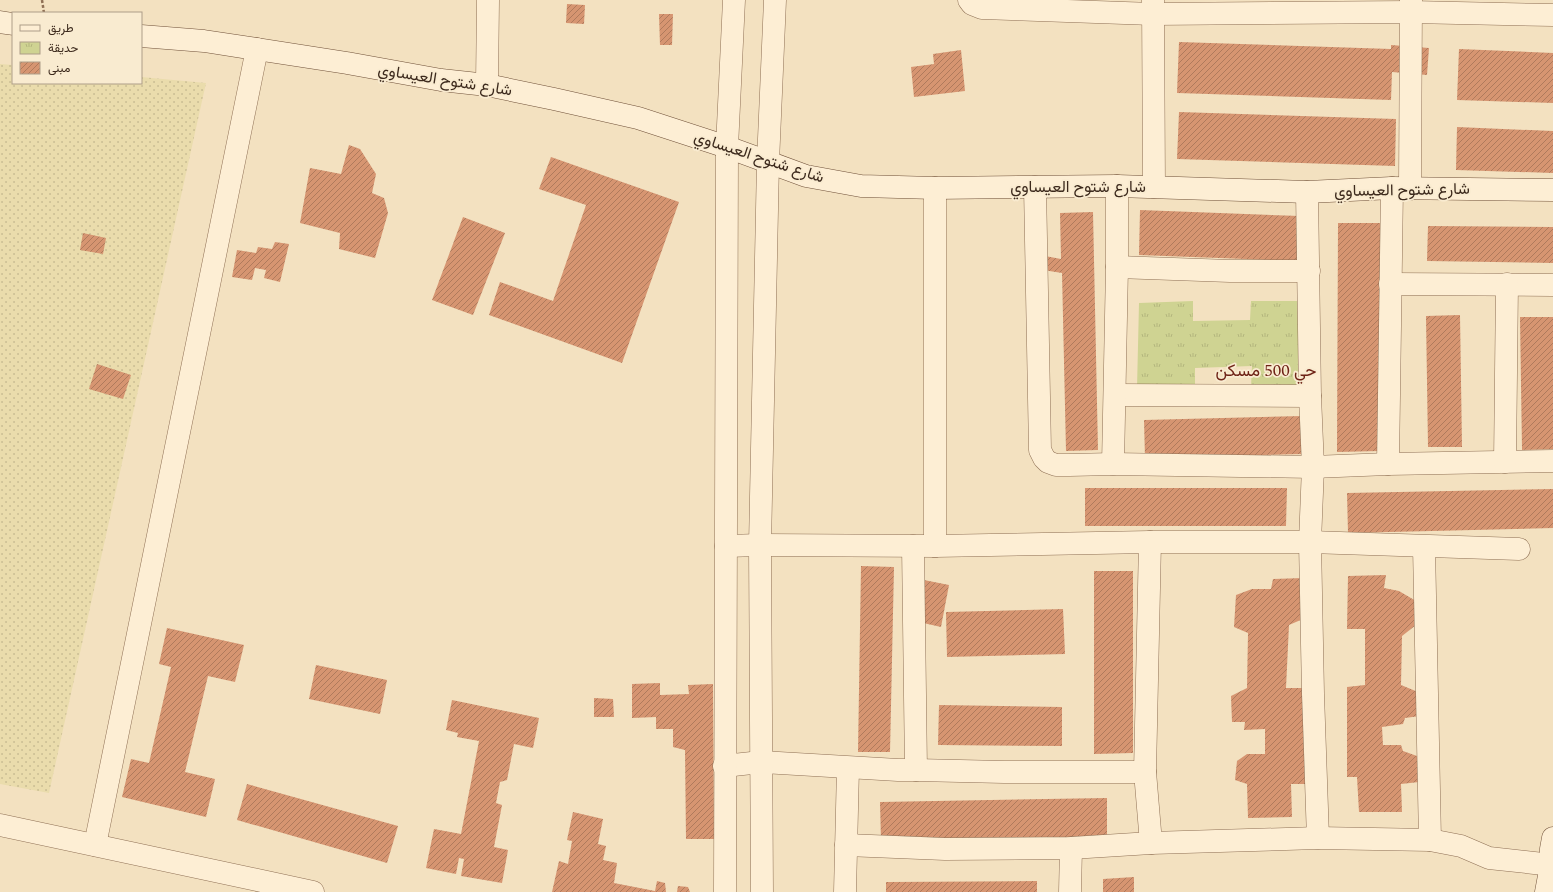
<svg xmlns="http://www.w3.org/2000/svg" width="1553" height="892" viewBox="0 0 1553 892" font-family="Spectral,Vazirmatn,serif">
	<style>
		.farmland { fill: url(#farmland-dots) }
		.park { fill: url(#park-tufts) }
		.building { fill: url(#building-hatch) }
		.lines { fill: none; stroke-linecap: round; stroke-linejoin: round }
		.street-casing { stroke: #8f7055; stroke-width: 23 }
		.secondary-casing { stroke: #705139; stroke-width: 23 }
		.path { stroke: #8f7055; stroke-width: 2.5; stroke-dasharray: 3 2; stroke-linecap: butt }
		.street { stroke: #fdeed4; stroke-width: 22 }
		.secondary { stroke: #fdeed4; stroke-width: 22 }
		.labels { text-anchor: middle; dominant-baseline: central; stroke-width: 3.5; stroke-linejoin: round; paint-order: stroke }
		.street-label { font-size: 16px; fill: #3c291c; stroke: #f9ebd0 }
		.neighbourhood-label { font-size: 17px; fill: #6e2316; stroke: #f9ebd0 }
	</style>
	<defs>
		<pattern id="farmland-dots" width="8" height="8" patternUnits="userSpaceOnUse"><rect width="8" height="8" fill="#eadcac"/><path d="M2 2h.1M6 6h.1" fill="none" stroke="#cabd93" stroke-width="1.8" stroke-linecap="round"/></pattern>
		<pattern id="park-tufts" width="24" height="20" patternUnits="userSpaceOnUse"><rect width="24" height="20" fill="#cfd392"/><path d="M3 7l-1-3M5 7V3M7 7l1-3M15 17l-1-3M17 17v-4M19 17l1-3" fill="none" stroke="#b3b57d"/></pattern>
		<pattern id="building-hatch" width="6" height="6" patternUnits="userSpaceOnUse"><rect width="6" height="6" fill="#d69571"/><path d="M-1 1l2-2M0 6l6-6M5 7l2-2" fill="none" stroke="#af7a5c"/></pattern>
	</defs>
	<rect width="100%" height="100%" fill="#f3e1c0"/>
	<polygon class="farmland" points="0,64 13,65 13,83 141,83 141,77 206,83 49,793 0,784"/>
	<polygon class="park" points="1193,301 1193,321 1250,320 1251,301 1300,301 1300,388 1251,387 1252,366 1195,368 1195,387 1137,388 1139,303"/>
	<g class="building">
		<polygon points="567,4 585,5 584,24 566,23"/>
		<polygon points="659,14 673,14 672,45 660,45"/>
		<polygon points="1179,42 1391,49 1391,45 1429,48 1427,75 1392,72 1391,100 1177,93"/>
		<polygon points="1459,49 1553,53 1553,103 1457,100"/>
		<polygon points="961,50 965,91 914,97 911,67 934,64 933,54"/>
		<polygon points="1179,112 1396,119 1395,166 1177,159"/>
		<polygon points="1457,127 1553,131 1553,173 1456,170"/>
		<polygon points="349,145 360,149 376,174 372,193 384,198 388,213 375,258 339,249 340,233 300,223 310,168 341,174"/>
		<polygon points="551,157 679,202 622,363 489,315 500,282 553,301 586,205 539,189"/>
		<polygon points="1140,210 1300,216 1299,261 1139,255"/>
		<polygon points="1093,212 1098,450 1066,451 1062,273 1043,270 1045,256 1061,259 1060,213"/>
		<polygon points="463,217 505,233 473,315 432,300"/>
		<polygon points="1338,223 1380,223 1380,451 1337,452"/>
		<polygon points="1428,226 1553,227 1553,263 1427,261"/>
		<polygon points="83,233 106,238 103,254 80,250"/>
		<polygon points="275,242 289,244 280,282 264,278 266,270 255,268 252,280 232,277 237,250 256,253 258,247 272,249"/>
		<polygon points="1460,315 1462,447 1428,447 1426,316"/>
		<polygon points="1520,317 1553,317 1553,449 1522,450"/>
		<polygon points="97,364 131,375 123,399 89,389"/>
		<polygon points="1303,416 1304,454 1145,458 1144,420"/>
		<polygon points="1085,488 1287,488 1286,526 1085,526"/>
		<polygon points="1553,489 1553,528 1348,533 1347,493"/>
		<polygon points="861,566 894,567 890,752 858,752"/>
		<polygon points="1094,571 1133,571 1133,753 1094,754"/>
		<polygon points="1386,575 1384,588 1399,591 1416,601 1416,625 1402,636 1401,685 1418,692 1420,716 1405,718 1403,724 1382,727 1383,745 1401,745 1403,751 1417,756 1419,782 1401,784 1402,812 1359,812 1357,777 1347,777 1347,687 1365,685 1365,629 1347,629 1348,576"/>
		<polygon points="1303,578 1303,619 1289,625 1286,688 1304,688 1305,784 1291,784 1292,817 1248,818 1247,784 1235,780 1237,761 1247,754 1265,754 1265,729 1244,730 1245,722 1232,722 1231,696 1247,688 1248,633 1234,627 1236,595 1252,589 1271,589 1273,579"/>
		<polygon points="924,580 949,585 941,627 910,620"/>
		<polygon points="1063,609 1065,654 947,657 946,612"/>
		<polygon points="167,628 244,645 235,682 208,676 185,772 215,779 206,817 122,797 131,759 149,763 171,667 159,664"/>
		<polygon points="316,665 387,680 380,714 309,699"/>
		<polygon points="660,683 660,695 689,694 688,685 713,684 714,839 686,839 685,750 673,747 673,729 656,729 656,717 632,718 632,684"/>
		<polygon points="594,698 613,699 614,717 594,717"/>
		<polygon points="452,700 539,718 533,748 514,744 507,780 500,782 496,803 502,805 494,847 508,850 502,883 461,876 464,859 459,858 456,874 426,868 434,829 461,834 479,741 457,737 458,733 446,730"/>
		<polygon points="939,705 1062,707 1062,746 938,745"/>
		<polygon points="247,784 398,826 387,863 237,820"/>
		<polygon points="1107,798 1107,837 881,841 880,802"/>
		<polygon points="573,812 603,819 598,844 606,846 603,860 617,863 614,883 655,891 657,881 665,883 666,892 552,892 559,861 568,864 572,841 567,840"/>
		<polygon points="1134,877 1134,892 1103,892 1103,879"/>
		<polygon points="1037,881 1037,892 886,892 886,882"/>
		<polygon points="678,886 688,887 690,892 677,892"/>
	</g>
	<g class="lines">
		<g class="street-casing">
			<g id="street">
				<polyline points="969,0 972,4 982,8 1153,14 1411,12 1553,15"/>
				<polyline points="1153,0 1154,187"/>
				<polyline points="487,85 488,0"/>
				<polyline points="1035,187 1040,450 1044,458 1048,462 1056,465 1069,465 1113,464 1313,467 1388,464 1553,461"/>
				<polyline points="935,188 935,546"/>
				<polyline points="1410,189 1411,0"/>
				<polyline points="1307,192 1310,396 1313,467 1310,542 1313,694 1318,838"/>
				<polyline points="1117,267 1230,271 1309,271"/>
				<polyline points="1390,284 1553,285"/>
				<polyline points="1115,395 1310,396"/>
				<polyline points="1505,462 1507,284"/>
				<polyline points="1113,464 1117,267 1117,186"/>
				<polyline points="1388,464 1392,188"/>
				<polyline points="1150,542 1145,772 1151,843"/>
				<polyline points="726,546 760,545 935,546 1150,542 1310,542 1519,549"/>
				<polyline points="913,546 916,770"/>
				<polyline points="1424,547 1430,840"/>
				<polyline points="724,766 761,762 898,770 916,770 1004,772 1145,772"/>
				<polyline points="0,825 313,892"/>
				<polyline points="95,845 257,49"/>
				<polyline points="846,845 945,849 1071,848 1151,843 1318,838 1430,840 1461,846 1489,858 1553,865"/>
				<polyline points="725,892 727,147 734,0"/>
				<polyline points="762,892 760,545 768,162 775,0"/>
				<polyline points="845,892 848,768"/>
				<polyline points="1070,892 1071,848"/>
			</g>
		</g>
		<g class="secondary-casing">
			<g id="secondary">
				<polyline points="0,22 13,24"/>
				<polyline points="141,36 204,41 347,63 441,80 487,85 554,99 638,118 727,147 806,176 861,186 935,188 1117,186 1307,192 1392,188 1553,190"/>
				<polyline points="1546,892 1551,865 1551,849 1553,838"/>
			</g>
		</g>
		<polyline class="path" points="42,0 44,13"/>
		<use href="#street" class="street"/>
		<use href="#secondary" class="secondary"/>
	</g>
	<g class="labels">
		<g class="street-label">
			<text transform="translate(445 80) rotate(9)">شارع شتوح العيساوي</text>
			<text transform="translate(759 157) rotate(18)">شارع شتوح العيساوي</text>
			<text x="1078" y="187">شارع شتوح العيساوي</text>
			<text transform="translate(1402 190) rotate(-1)">شارع شتوح العيساوي</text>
		</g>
		<g class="neighbourhood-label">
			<text x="1266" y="371">حي 500 مسكن</text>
		</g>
	</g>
	<rect x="12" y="12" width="130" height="72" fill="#f9ebd0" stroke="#ad9d88"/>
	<rect x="20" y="25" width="20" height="6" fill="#fdeed4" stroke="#ad9d88"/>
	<text x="48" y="32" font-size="12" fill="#3c291c">طريق</text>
	<rect x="20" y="42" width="20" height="12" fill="url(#park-tufts)" stroke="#ad9d88"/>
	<text x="48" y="52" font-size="12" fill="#3c291c">حديقة</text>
	<rect x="20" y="62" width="20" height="12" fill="url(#building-hatch)" stroke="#ad9d88"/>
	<text x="48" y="72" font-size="12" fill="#3c291c">مبنى</text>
</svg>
